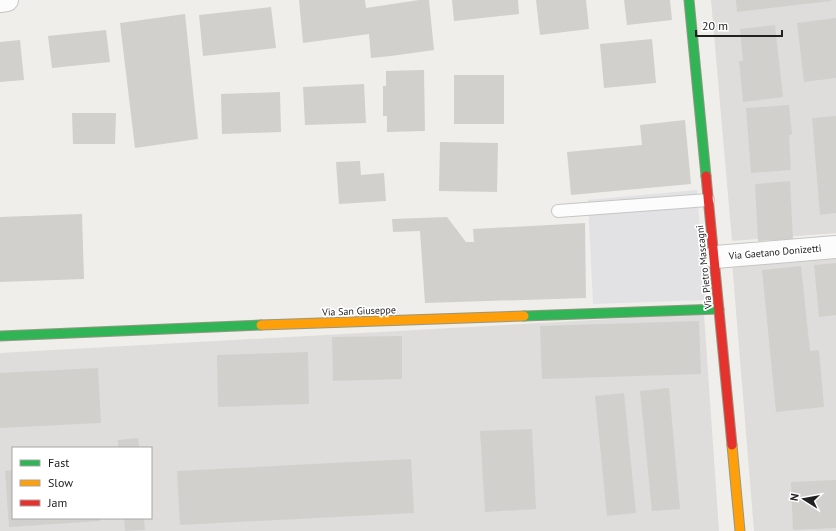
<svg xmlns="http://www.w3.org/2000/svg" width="836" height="531" viewBox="0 0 836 531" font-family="'PT Sans',sans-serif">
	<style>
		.residential { fill: #dedddb; fill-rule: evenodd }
		.plaza { fill: #e2e1e4 }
		.building { fill: #d2d0cd }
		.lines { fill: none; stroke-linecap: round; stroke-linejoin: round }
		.lane-casing { stroke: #c6c6c4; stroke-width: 14 }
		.street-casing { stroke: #c6c6c4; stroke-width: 24 }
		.fast-casing { stroke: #949883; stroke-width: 11 }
		.slow-casing { stroke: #949883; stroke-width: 11 }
		.jam-casing { stroke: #949883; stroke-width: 11 }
		.lane { stroke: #fdfcfc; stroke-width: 12 }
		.street { stroke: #fdfcfc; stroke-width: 22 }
		.fast { stroke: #30b455; stroke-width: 9 }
		.slow { stroke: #ff9f0a; stroke-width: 9 }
		.jam { stroke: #e5322d; stroke-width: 9 }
		.labels { text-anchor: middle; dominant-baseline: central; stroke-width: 3.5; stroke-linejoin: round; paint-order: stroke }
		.street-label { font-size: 10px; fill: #212121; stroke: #fff }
	</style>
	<rect width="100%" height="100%" fill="#efeeea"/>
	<g class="residential">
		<polygon points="711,0 836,0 836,233 732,241"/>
		<polygon points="836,253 836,531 754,531 732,262"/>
		<path d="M704 314 719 531H0V353ZM13 448H151V518H13Z"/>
	</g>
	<polygon class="plaza" points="697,190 705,300 593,304 588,200"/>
	<g class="building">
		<polygon points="299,0 365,0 366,8 419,0 429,0 434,50 391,56 371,58 369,34 303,43"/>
		<polygon points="452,0 518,0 519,14 454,21"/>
		<polygon points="536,0 586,0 589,29 540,35"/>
		<polygon points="624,0 670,0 672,20 627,25"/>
		<polygon points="736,0 831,0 831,1 737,12"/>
		<polygon points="271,7 276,48 203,56 199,15"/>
		<polygon points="185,14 198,139 135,148 120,23"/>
		<polygon points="836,18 836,78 804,82 797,23"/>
		<polygon points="775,25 783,97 743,102 739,61 743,61 740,29"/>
		<polygon points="106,30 110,62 52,68 48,36"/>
		<polygon points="652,39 656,83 604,88 600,44"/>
		<polygon points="20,40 24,80 0,82 0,42"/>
		<polygon points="424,70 425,131 387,132 387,116 383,116 383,86 386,86 386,71"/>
		<rect x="454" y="75" width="50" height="49"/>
		<polygon points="364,84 366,123 305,125 303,87"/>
		<polygon points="280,92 281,132 222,134 221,94"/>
		<polygon points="789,105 792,134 789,135 791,170 751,173 746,108"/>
		<polygon points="72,113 116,113 115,144 73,144"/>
		<polygon points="836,116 836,213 820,215 812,118"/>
		<polygon points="685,120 691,184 571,195 567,152 642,145 640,125"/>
		<polygon points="440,142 498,143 497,192 439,191"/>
		<polygon points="360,161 361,175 384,173 386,201 339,204 336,162"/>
		<polygon points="790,181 793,239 758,241 755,184"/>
		<polygon points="82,214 84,279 0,282 0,217"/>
		<polygon points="447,217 466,242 474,242 473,229 585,223 586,298 425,303 420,231 393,232 392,219"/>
		<polygon points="836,263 836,315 819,317 814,265"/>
		<polygon points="801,266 810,351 819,350 824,407 776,412 762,270"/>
		<polygon points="699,321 701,374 542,379 540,326"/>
		<polygon points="402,336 402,379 333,381 332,337"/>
		<polygon points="308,352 309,404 218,407 217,355"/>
		<polygon points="98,368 101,423 0,428 0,373"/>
		<polygon points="669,388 680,509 652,511 640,391"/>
		<polygon points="624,393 636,513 607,516 595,396"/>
		<polygon points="532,429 536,509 485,512 480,431"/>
		<polygon points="138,438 139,448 118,448 118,440"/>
		<polygon points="411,459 414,513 180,525 177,471"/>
		<polygon points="13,470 13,518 99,518 100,521 9,527 5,471"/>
		<polygon points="836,480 836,528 793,530 791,482"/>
		<polygon points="124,518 144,518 145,530 125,531"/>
	</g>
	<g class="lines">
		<g class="lane-casing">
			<polyline id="lane" points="558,211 708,200"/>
		</g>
		<g class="street-casing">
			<g id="street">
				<polyline points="0,1 7,0"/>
				<polyline points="715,257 836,247"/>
			</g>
		</g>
		<g class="fast-casing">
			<g id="fast">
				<polyline points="689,0 706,176"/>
				<polyline points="524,316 719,309"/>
				<polyline points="0,336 261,325"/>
			</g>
		</g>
		<g class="slow-casing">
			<g id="slow">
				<polyline points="261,325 524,316"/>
				<polyline points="732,445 740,531"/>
			</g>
		</g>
		<g class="jam-casing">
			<polyline id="jam" points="706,176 732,445"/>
		</g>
		<use href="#lane" class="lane"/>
		<use href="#street" class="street"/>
		<use href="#fast" class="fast"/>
		<use href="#slow" class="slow"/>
		<use href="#jam" class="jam"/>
	</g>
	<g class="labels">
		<g class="street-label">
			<text transform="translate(775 252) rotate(-5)">Via Gaetano Donizetti</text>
			<text transform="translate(704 267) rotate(-96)">Via Pietro Mascagni</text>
			<text transform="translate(359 311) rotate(-2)">Via San Giuseppe</text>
		</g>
	</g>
	<rect x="12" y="447" width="140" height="72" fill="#ffffff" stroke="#a6a6a6"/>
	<rect x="20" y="460" width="20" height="6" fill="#30b455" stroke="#a6a6a6"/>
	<text x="48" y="467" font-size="12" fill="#212121">Fast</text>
	<rect x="20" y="480" width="20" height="6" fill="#ff9f0a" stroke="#a6a6a6"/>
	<text x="48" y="487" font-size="12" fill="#212121">Slow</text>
	<rect x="20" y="500" width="20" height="6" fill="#e5322d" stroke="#a6a6a6"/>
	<text x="48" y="507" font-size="12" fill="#212121">Jam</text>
	<g transform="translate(804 499) rotate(281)" stroke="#ffffff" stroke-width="3" paint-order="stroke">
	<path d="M0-3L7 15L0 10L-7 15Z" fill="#212121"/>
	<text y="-6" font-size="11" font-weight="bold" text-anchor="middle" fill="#212121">N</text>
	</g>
	<path d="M696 30v6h86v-6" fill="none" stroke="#212121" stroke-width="2"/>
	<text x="702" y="30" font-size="12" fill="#212121" stroke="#ffffff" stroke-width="3" paint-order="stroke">20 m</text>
</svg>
